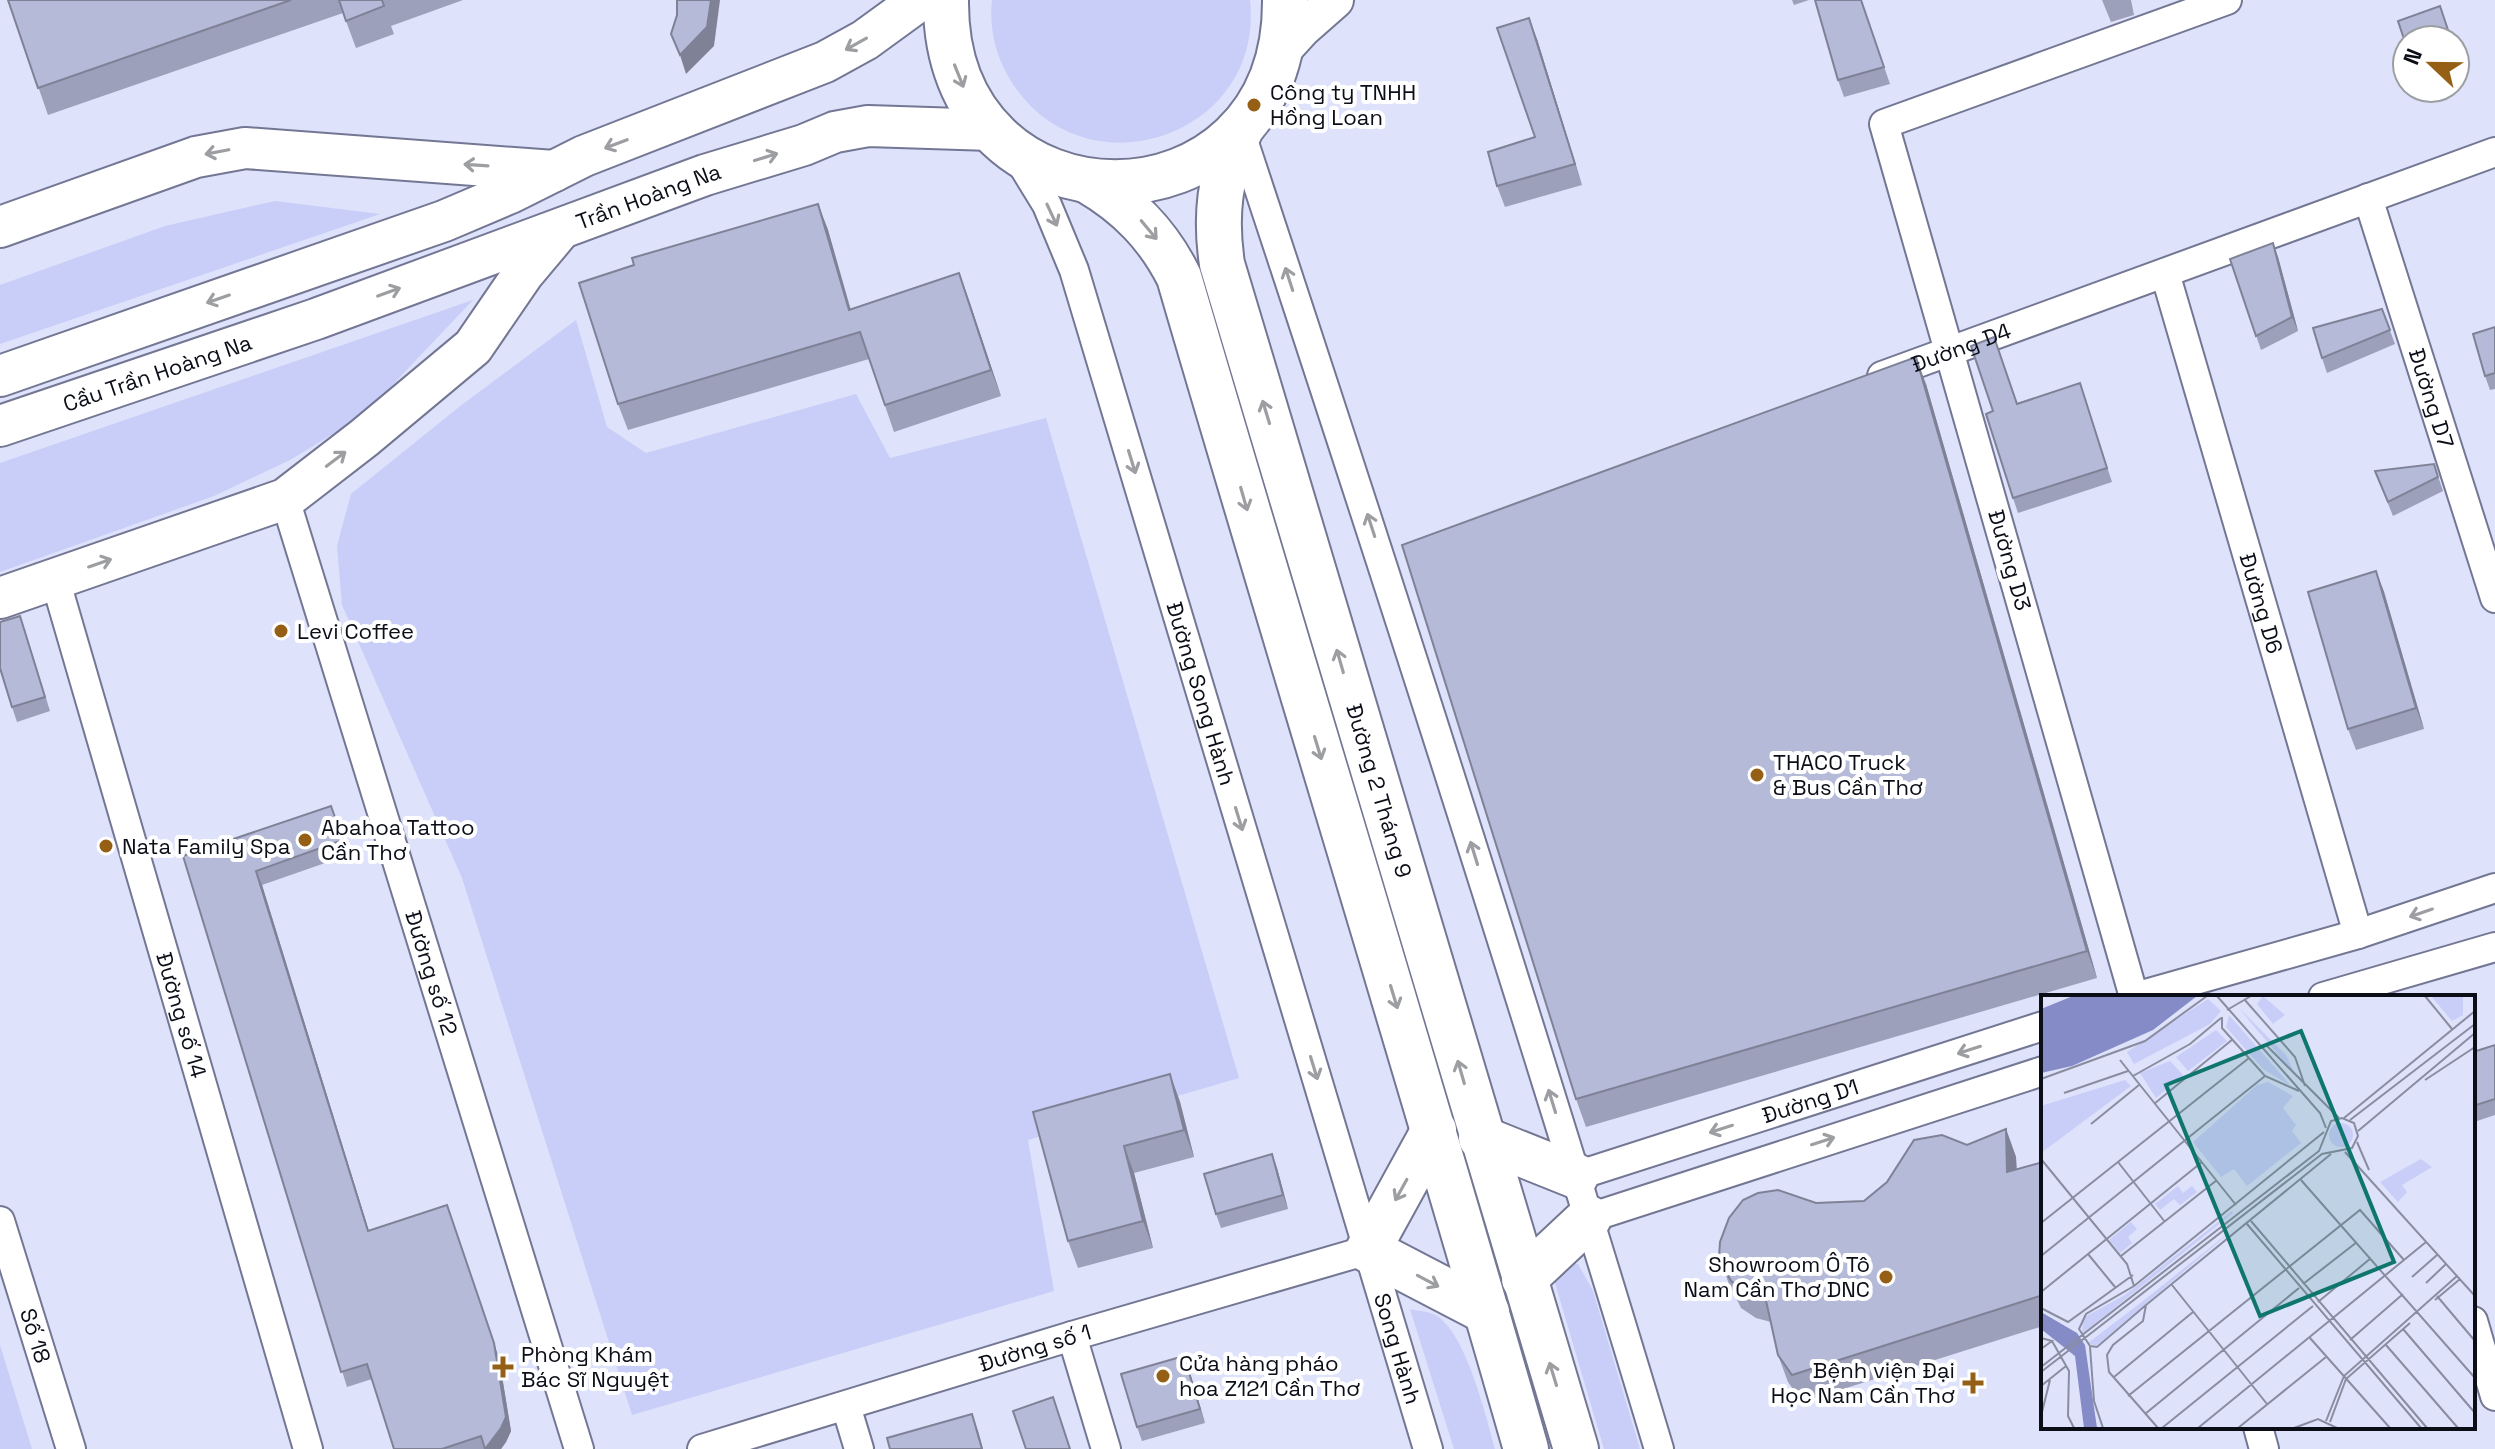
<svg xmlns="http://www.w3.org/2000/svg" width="2495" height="1449" viewBox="0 0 2495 1449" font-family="'Space Grotesk',sans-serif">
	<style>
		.green { fill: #c8cef8 }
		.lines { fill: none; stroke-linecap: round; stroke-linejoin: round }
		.minor-casing { stroke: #737793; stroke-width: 32 }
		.tertiary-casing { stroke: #737793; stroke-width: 40 }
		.secondary-casing { stroke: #737793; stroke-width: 44 }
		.trunk-casing { stroke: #737793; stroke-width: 48 }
		.minor { stroke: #fff; stroke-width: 28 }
		.tertiary { stroke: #fff; stroke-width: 36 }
		.secondary { stroke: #fff; stroke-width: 40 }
		.trunk { stroke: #fff; stroke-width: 44 }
		.wall { fill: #9ca0ba }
		.shaded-wall { fill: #7f8297 }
		.building { fill: #b5bad8; stroke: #7f8297; stroke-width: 2 }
		.oneway { stroke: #9d9ea2 }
		.poi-dot { fill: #955f16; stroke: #fff; stroke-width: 3 }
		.labels { text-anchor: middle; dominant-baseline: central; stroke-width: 8; stroke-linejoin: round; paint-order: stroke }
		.poi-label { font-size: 22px; fill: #0b0d17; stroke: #fff; text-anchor: start }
		.street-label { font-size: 22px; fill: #0b0d17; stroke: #fff }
		.inset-road { fill: none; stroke: #8a8da0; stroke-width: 2 }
		.view { fill: #0f766e; fill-opacity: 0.15; stroke: #0f766e; stroke-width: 4 }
		.inset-edge { fill: none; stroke: #0b0d17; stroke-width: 4 }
	</style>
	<rect width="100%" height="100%" fill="#dee2fb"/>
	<g class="green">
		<path d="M992 0H1250C1265 139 1078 199 1008 76 995 53 989 27 992 0Z"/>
		<polygon points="275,201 380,214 0,344 0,285 165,226"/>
		<polygon points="473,300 364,415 290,460 214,496 0,572 0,463"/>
		<polygon points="576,320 607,427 646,453 856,394 890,458 1046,418 1239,1078 1028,1140 1054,1291 632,1415 462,878 342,605 337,546 351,494 459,407"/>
		<polygon points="1566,1264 1578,1264 1593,1291 1640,1449 1604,1449 1553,1276"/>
		<path d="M1410 1309C1417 1311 1428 1311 1435 1315 1465 1330 1486 1416 1495 1449H1454Z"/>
		<polygon points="0,1345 32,1449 0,1449"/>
	</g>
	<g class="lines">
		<g class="minor-casing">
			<g id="minor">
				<path d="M1240 131C1385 569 1526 1007 1659 1449"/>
				<path id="s1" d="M1017 156 1047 205 1074 270 1428 1449"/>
				<path id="s2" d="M2368 198 2495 598"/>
				<path id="s3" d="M2165 273 2358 934"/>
				<path id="s4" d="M1882 376 2495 152"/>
				<path id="s5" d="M285 499 579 1449"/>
				<path id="s6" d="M55 579 308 1449"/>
				<polyline points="2134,997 1884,124 2227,0"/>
				<polyline points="2135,997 2358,934 2495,888"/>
				<polyline points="2323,997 2495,947"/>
				<path id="s7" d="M1576 1176 2043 1026"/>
				<polyline points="1589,1218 2043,1071"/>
				<path id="s8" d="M0 1221 71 1449"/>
				<polyline points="2473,1321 2495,1396"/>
				<polyline points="1072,1336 1106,1449"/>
				<polyline points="846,1406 859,1449"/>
				<polyline points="2258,1427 2264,1449"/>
				<path id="s9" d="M702 1449 1072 1336 1368 1250"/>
			</g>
		</g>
		<g class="tertiary-casing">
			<polyline id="tertiary" points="1281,52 1302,29 1335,0"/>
		</g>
		<g class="secondary-casing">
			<g id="secondary">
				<polyline points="0,227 196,157 245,148 554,171"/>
				<polyline points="0,376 444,221 510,193 584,156 825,62 865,40 920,0"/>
				<path id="s10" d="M0 426 316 319 705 175 804 145 835 132 868 126 991 130"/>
				<polyline points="0,598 285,499 364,438 473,347 523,274 559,231"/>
			</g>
		</g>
		<g class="trunk-casing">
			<g id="trunk">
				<path d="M946 0C943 243 1287 243 1285 0"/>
				<path id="s11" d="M1240 131C1219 175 1215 217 1222 264L1576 1449"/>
				<path d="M1088 181C1129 205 1158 235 1179 277 1293 668 1414 1057 1526 1449"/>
				<polyline points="1434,1130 1368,1250 1487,1312"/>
				<polyline points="1481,1138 1576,1176"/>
				<polyline points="1524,1279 1589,1218"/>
			</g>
		</g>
		<use href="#minor" class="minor"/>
		<use href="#tertiary" class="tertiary"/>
		<use href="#secondary" class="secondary"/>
		<use href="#trunk" class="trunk"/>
	</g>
	<g class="wall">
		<polygon points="8,0 463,0 391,26 394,34 356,48 343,13 48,115"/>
		<polygon points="1792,0 1809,0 1794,5"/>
		<polygon points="1861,0 1890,84 1844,97 1838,80"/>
		<polygon points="2102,0 2131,0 2134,15 2111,22"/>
		<polygon points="2440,6 2452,40 2407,40"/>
		<polygon points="1537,39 1582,185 1505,207 1497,186 1535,137"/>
		<polygon points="818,204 828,230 851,310 959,273 1001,396 894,432 869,359 628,430 618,404"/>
		<polygon points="2278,257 2298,331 2261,350 2230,259"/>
		<polygon points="2382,309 2395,344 2327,373 2322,358"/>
		<polygon points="2495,327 2495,389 2490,390 2485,376"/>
		<polygon points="2080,383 2112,482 2018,513 2013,498 2017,403"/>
		<polygon points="1926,384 2097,978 1586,1127 1576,1099"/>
		<polygon points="2434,464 2443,491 2393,516 2375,471"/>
		<polygon points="2376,571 2384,592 2424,729 2356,750 2348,729"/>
		<polygon points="25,630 50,711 17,722 12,707"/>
		<polygon points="331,806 348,855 262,885 369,1231 499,1358 511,1431 506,1442 501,1449 394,1449 372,1379 347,1387 183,856"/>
		<polygon points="2495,1045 2495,1115 2474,1122 2473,1052"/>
		<polygon points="1170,1074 1180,1102 1194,1157 1134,1173 1153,1248 1078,1268 1068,1241 1033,1112"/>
		<polygon points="2006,1129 2016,1157 2017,1169 2043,1162 2043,1326 1802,1402 1788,1382 1778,1355 1771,1322 1756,1318 1741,1308 1729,1284 1719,1257 1816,1203 1864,1201 1967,1145"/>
		<polygon points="1277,1168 1288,1209 1221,1228 1216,1214"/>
		<polygon points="1189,1370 1205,1423 1142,1441 1137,1427"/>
	</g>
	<g class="shaded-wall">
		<polygon points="711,0 720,0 714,46 686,74 680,55"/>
		<polygon points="1529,18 1537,39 1582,185 1575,164"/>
		<polygon points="818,204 828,230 858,337 849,310"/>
		<polygon points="2273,243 2278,257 2298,331 2292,317"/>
		<polygon points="959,273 969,300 1001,396 991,370"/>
		<polygon points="1916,357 1926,384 2097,978 2087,951"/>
		<polygon points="2376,571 2384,592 2424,729 2416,708"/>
		<polygon points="256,871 262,885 373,1245 368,1231"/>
		<polygon points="1170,1074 1180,1102 1194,1157 1184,1130"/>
		<polygon points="2006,1129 2016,1157 2017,1199 2007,1172"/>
		<polygon points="1124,1146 1134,1173 1153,1248 1143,1221"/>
		<polygon points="1272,1154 1277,1168 1288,1209 1283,1195"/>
		<polygon points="447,1205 499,1358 511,1431 506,1442 501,1449 485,1449"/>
		<polygon points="1184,1356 1189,1370 1205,1423 1200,1409"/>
		<polygon points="972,1414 978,1431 983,1449 982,1449"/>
	</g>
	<g class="building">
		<polygon points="8,0 291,0 38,88"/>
		<polygon points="339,0 382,0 384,6 346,21"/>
		<polygon points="677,0 711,0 707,27 680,55 671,34 677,15"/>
		<polygon points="1815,0 1861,0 1884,67 1838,80"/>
		<polygon points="2440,6 2450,36 2438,40 2407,40 2407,48 2398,21"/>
		<polygon points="1529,18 1575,164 1497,186 1488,152 1535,137 1497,28"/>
		<polygon points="818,204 849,310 959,273 991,370 885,405 860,332 618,404 579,283 634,265 632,258"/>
		<polygon points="2273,243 2292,317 2256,336 2230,259"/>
		<polygon points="2382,309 2390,330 2322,358 2313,328"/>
		<polygon points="2495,327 2495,373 2485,376 2473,334"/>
		<polygon points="1994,337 2017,404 2080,383 2107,468 2013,498 1986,414 1993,411 1971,346"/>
		<polygon points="1916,357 2087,951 1576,1099 1402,545"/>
		<polygon points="2434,464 2438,477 2388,502 2375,471"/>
		<polygon points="2376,571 2416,708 2348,729 2308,592"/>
		<polygon points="20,616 45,697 12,707 0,668 0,622"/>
		<polygon points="331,806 343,840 256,871 368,1231 447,1205 494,1343 506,1417 501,1428 485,1449 481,1436 442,1449 394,1449 367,1364 341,1372 183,856"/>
		<polygon points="2495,1045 2495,1099 2473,1106 2473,1052"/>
		<polygon points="1170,1074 1184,1130 1124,1146 1143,1221 1068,1241 1033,1112"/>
		<polygon points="2006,1129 2007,1172 2043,1162 2043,1295 1792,1375 1778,1355 1765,1296 1746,1290 1731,1281 1719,1257 1720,1242 1729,1218 1743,1200 1758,1193 1778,1190 1816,1203 1864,1201 1887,1182 1914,1140 1942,1135 1967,1145"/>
		<polygon points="1272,1154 1283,1195 1216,1214 1204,1174"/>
		<polygon points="1184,1356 1200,1409 1137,1427 1121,1374"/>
		<polygon points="1053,1397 1070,1449 1026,1449 1013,1411"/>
		<polygon points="972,1414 982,1449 890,1449 887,1438"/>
	</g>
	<defs><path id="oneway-shaft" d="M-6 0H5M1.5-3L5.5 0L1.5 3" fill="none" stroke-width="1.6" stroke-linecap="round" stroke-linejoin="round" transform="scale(2)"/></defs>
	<g class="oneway">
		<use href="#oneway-shaft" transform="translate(856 44) rotate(151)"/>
		<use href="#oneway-shaft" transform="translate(959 76) rotate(68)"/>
		<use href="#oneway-shaft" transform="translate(616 144) rotate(159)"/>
		<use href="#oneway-shaft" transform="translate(217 152) rotate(169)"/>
		<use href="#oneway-shaft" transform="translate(766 157) rotate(-17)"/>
		<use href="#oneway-shaft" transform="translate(476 165) rotate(-176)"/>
		<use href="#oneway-shaft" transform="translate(1052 215) rotate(65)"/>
		<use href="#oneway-shaft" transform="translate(1149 230) rotate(50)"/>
		<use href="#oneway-shaft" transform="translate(1289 279) rotate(-108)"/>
		<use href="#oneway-shaft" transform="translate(389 292) rotate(-20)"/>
		<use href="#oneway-shaft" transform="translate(218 299) rotate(161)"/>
		<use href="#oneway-shaft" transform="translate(1266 412) rotate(-107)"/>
		<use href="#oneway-shaft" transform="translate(336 459) rotate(-37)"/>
		<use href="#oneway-shaft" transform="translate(1132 462) rotate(73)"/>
		<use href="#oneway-shaft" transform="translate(1244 499) rotate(74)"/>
		<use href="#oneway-shaft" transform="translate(1371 525) rotate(-108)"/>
		<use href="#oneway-shaft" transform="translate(100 563) rotate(-19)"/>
		<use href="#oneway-shaft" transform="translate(1340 661) rotate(-106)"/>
		<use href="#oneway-shaft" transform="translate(1318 748) rotate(73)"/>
		<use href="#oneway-shaft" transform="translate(1239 819) rotate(73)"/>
		<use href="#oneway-shaft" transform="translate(1474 853) rotate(-107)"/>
		<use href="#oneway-shaft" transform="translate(2421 913) rotate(161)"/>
		<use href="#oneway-shaft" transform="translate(1394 997) rotate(73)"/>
		<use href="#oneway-shaft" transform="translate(1969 1050) rotate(162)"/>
		<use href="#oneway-shaft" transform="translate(1314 1068) rotate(73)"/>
		<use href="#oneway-shaft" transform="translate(1461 1072) rotate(-106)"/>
		<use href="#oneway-shaft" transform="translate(1552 1101) rotate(-107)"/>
		<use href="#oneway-shaft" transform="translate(1721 1129) rotate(162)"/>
		<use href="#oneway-shaft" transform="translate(1823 1141) rotate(-18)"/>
		<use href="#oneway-shaft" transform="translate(1401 1190) rotate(119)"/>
		<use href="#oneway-shaft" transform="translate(1428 1281) rotate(28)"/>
		<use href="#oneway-shaft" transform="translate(1553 1374) rotate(-107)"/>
	</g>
	<g class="poi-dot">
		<circle cx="1254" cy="105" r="8"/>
		<circle cx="281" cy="631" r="8"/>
		<circle cx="1757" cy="775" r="8"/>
		<circle cx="305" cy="840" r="8"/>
		<circle cx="106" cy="846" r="8"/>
		<circle cx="1886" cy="1277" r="8"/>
		<path d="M499 1355h8v8h8v8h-8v8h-8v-8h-8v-8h8z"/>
		<circle cx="1163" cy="1376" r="8"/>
		<path d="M1969 1371h8v8h8v8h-8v8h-8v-8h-8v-8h8z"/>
	</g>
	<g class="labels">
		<g class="poi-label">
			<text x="1270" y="92">Công ty TNHH<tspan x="1270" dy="25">Hồng Loan</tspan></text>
			<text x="297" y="631">Levi Coffee</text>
			<text x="1773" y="762">THACO Truck<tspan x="1773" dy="25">&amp; Bus Cần Thơ</tspan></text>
			<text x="321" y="827">Abahoa Tattoo<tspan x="321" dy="25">Cần Thơ</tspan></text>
			<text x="122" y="846">Nata Family Spa</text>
			<text x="1870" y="1264" text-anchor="end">Showroom Ô Tô<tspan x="1870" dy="25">Nam Cần Thơ DNC</tspan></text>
			<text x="521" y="1354">Phòng Khám<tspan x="521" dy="25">Bác Sĩ Nguyệt</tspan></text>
			<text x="1179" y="1363">Cửa hàng pháo<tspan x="1179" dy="25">hoa Z121 Cần Thơ</tspan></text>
			<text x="1955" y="1370" text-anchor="end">Bệnh viện Đại<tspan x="1955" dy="25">Học Nam Cần Thơ</tspan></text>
		</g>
		<g class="street-label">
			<text stroke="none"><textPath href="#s10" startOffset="688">Trần Hoàng Na</textPath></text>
			<text stroke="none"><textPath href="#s4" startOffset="84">Đường D4</textPath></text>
			<text stroke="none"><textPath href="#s10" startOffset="166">Cầu Trần Hoàng Na</textPath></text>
			<text stroke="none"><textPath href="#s2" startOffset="210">Đường D7</textPath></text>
			<text transform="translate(2010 560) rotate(74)">Đường D3</text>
			<text stroke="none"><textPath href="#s3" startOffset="344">Đường D6</textPath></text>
			<text stroke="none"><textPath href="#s1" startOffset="570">Đường Song Hành</textPath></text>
			<text stroke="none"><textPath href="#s11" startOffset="686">Đường 2 Tháng 9</textPath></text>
			<text stroke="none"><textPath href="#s5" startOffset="496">Đường số 12</textPath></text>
			<text stroke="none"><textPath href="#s6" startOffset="454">Đường số 14</textPath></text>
			<text stroke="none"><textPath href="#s7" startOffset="246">Đường D1</textPath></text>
			<text stroke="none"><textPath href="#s8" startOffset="120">Số 18</textPath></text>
			<text stroke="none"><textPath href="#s9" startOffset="348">Đường số 1</textPath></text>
			<text stroke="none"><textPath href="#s1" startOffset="1254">Song Hành</textPath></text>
		</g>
	</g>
	<g transform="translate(2041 995)">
		<rect width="434" height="434" fill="#dee2fb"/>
		<path d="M222 1 244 20 232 29 216 9ZM390 1H422V20L411 26ZM167 4 180 16 169 29 93 69 86 57ZM198 13 245 60 254 79 216 35ZM188 20 250 91 222 74 185 32ZM175 35 186 46 147 76 135 62ZM129 66 142 80 115 103 99 78ZM84 85 90 91 0 158V111ZM227 87 252 101 242 113 255 130 251 136 260 148 206 191 193 174 180 182 152 147 216 90ZM288 140a12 12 0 1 1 24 0a12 12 0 1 1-24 0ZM380 164 391 172 361 190 366 197 357 207 339 187ZM137 191 142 198 151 191 156 197 139 210 133 204 119 215 114 209ZM191 216 192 218 41 339 42 323 84 300ZM90 227 96 234 87 242 91 248 79 258 68 245ZM200 228 55 351 47 348 102 306Z" fill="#c8cef8"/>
		<path d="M32 1H156L112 35 31 71 0 78V14ZM0 317 36 338 44 350 56 433H43L34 361 0 334Z" fill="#848bc7"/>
		<path class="inset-road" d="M176 1 279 118 285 133M384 1 411 34M203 4 254 62 264 91M186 15 210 1M181 22V33L224 81 258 96M226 51 298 123M79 65 195 210M92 81 149 49 180 23M0 84 104 46 166 1M384 85 434 52M23 98 87 76M113 109 192 44M303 123 434 16M309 125 434 29M50 129 98 90M317 136 434 38M316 147 328 175M304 157 434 301M0 164 86 269 93 291M77 167 124 227M260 185 434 383M210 226 386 433M0 228 208 63M206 229 380 433M47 259 74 292M0 261 224 81M80 261 176 185M371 282 396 260M385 288 405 269M262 289 316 247M131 290 226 409M0 297 161 167M396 301 434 346M394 305 419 284M277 307 330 263M105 310 56 352 49 351 38 334 45 319 93 291 283 137M0 313 27 327 92 280M362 334 434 418M0 343 11 346 0 354M269 343 349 433M309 345 362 299M11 346 28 376 27 421 33 433M345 350 417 433M49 352 53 406 62 433M0 372 278 156 290 126 301 123 313 128 317 141 311 153 281 159 0 377M73 382 152 317M0 391 25 371M87 401 319 215 363 265M104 419 258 293M0 421 9 385M285 426 303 381 416 281M289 427 305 384 369 328M117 433 68 377 66 360 72 350 102 326 105 310 290 159M121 433 272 311M157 433 385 247M197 433 285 362M253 433 277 424 296 433"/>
		<path class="view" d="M260 36 353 267 219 321 125 90Z"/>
		<rect width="434" height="434" class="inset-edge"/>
	</g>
	<g transform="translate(2431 64) rotate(292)"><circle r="38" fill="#ffffff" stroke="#9d9ea2" stroke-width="2"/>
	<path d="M0-6L14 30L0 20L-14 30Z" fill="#955f16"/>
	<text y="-12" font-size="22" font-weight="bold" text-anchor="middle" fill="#0b0d17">N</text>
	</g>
</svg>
